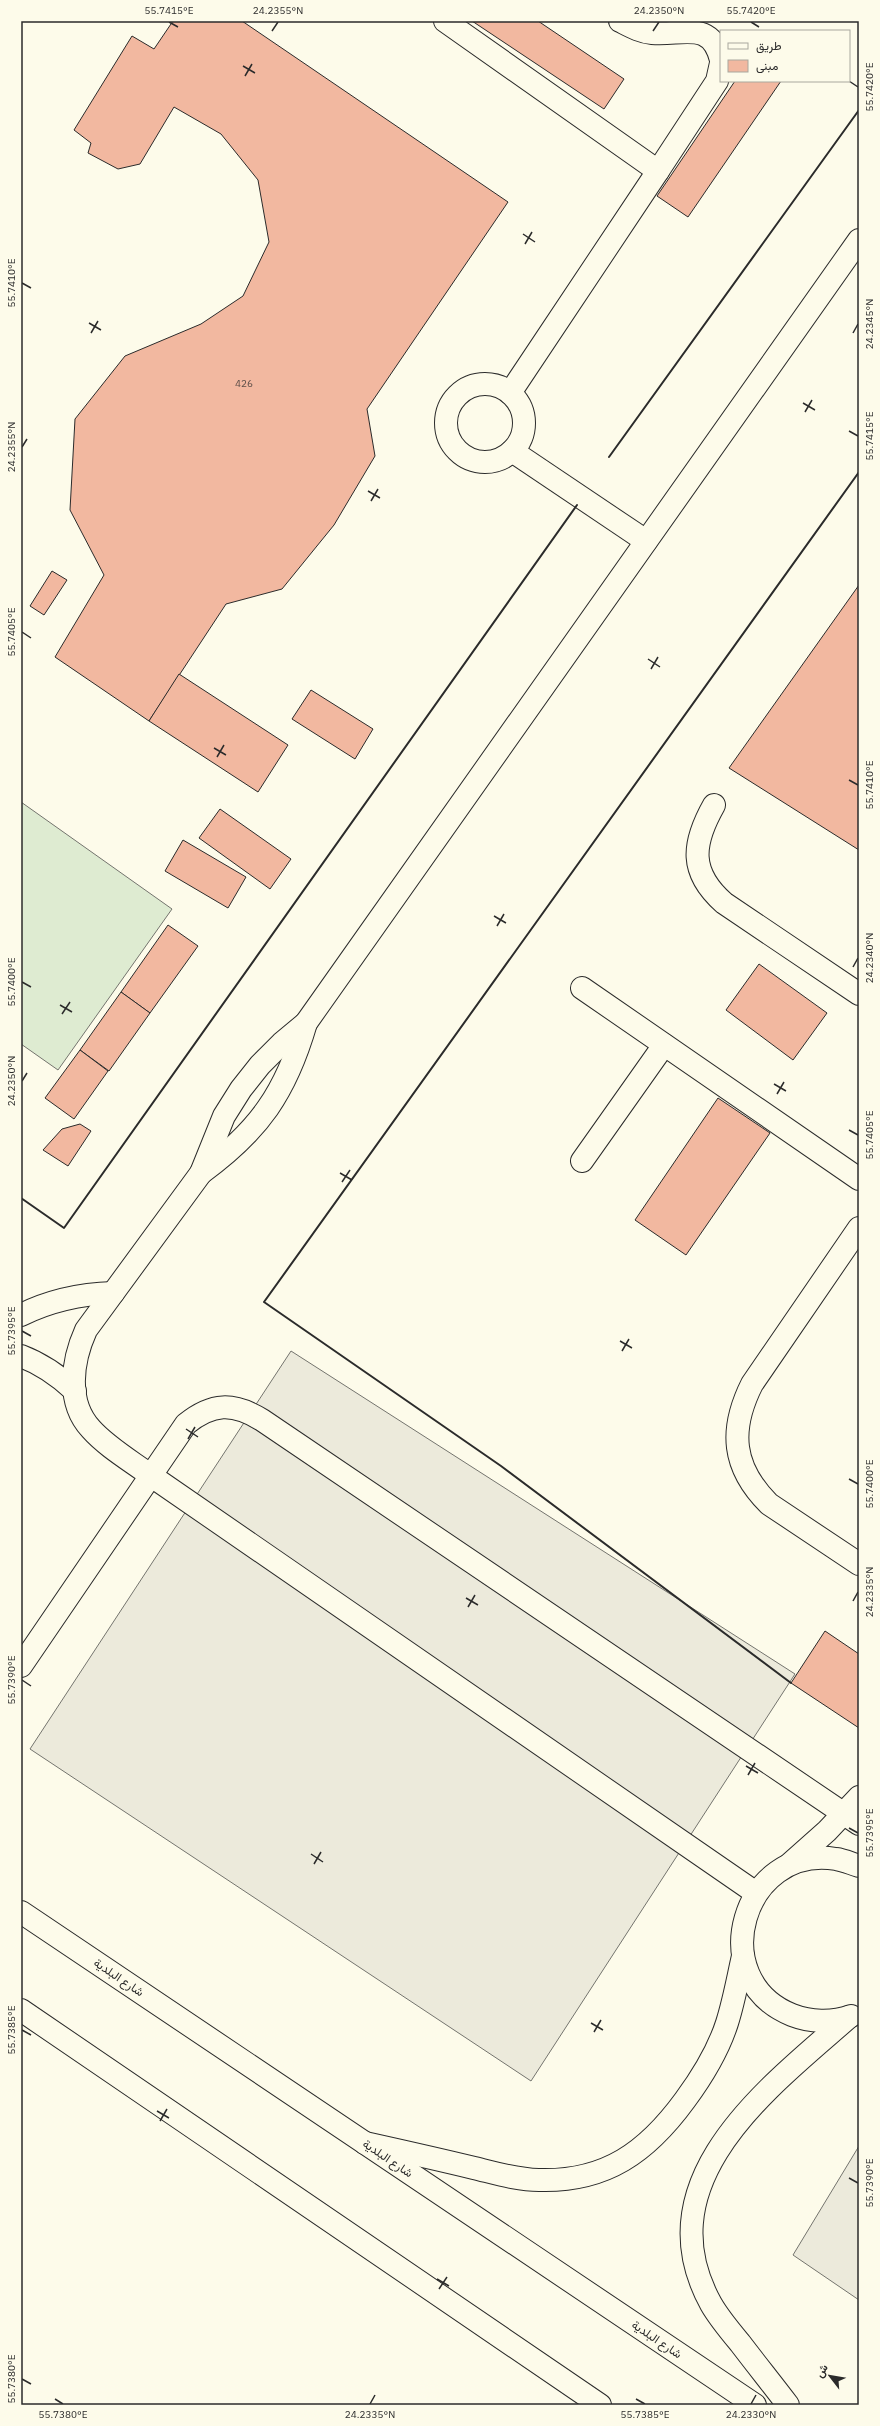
<svg xmlns="http://www.w3.org/2000/svg" width="880" height="2426" viewBox="0 0 880 2426" font-family="'IBM Plex Sans',Vazirmatn,sans-serif">
	<style>
		.garden { fill: #deebd1; stroke: #74746e }
		.parking { fill: #eceadb; stroke: #74746e }
		.building { fill: #f2b8a0; stroke: #2b2b2b }
		.lines { fill: none; stroke-linecap: round; stroke-linejoin: round }
		.minor-casing { stroke: #2b2b2b; stroke-width: 24 }
		.major-casing { stroke: #2b2b2b; stroke-width: 24 }
		.minor { stroke: #fdfbea; stroke-width: 22 }
		.major { stroke: #fdfbea; stroke-width: 22 }
		.wall { stroke: #2b2b2b; stroke-width: 2 }
		.ticks { fill: none; stroke: #2b2b2b; stroke-width: 1.5 }
		.labels { text-anchor: middle; dominant-baseline: central; stroke-width: 3; stroke-linejoin: round; paint-order: stroke }
		.number-label { font-size: 10px; fill: #5d4e48 }
		.street-label { font-size: 12px; fill: #2b2b2b; stroke: #fdfbea }
		.neatline { fill: none; stroke: #2b2b2b; stroke-width: 1.5 }
		.ticks-label { font-size: 10px; text-anchor: middle; fill: #2b2b2b }
	</style>
	<rect width="100%" height="100%" fill="#fdfbea"/>
	<polygon class="garden" points="21,802 172,909 58,1070 21,1044"/>
	<g class="parking">
		<polygon points="291,1351 795,1674 531,2081 30,1749"/>
		<polygon points="859,2146 859,2300 793,2255"/>
	</g>
	<g class="building">
		<polygon points="173,21 242,21 508,202 367,409 375,456 334,525 282,589 226,604 149,721 55,657 104,575 70,510 75,419 125,356 201,324 243,296 269,242 258,180 221,134 174,107 140,164 118,169 88,153 91,143 74,130 132,36 154,49"/>
		<polygon points="472,21 538,21 624,79 604,109"/>
		<polygon points="735,81 781,81 688,217 657,196"/>
		<polygon points="52,571 67,580 44,615 30,606"/>
		<polygon points="859,585 859,850 729,768"/>
		<polygon points="179,674 288,745 258,792 149,721"/>
		<polygon points="311,690 373,729 355,759 292,719"/>
		<polygon points="220,809 291,859 270,889 199,838"/>
		<polygon points="183,840 246,877 228,908 165,871"/>
		<polygon points="168,925 198,946 150,1013 121,992"/>
		<polygon points="759,964 827,1013 793,1060 726,1010"/>
		<polygon points="121,992 150,1013 109,1071 80,1050"/>
		<polygon points="80,1050 108,1071 74,1119 45,1098"/>
		<polygon points="718,1098 770,1133 686,1255 635,1220"/>
		<polygon points="80,1124 91,1131 68,1166 43,1150 62,1129"/>
		<polygon points="825,1631 859,1654 859,1728 791,1683"/>
	</g>
	<g class="lines">
		<g class="minor-casing">
			<g id="minor">
				<polyline points="445,21 658,171 717,81 721,63"/>
				<path d="M620 21C630 26 640 32 652 33 682 36 711 19 721 60"/>
				<circle cx="485" cy="423" r="39"/>
				<polyline points="510,393 658,171"/>
				<polyline points="512,451 646,541"/>
				<path d="M714 805C692 844 689 872 724 903L859 994"/>
				<polyline points="582,988 859,1179"/>
				<polyline points="582,1161 664,1045"/>
				<path d="M201 1173C259 1131 286 1092 306 1023"/>
				<path d="M859 1228 752 1384C729 1430 732 1467 769 1504L859 1564"/>
				<path d="M21 1315C51 1300 80 1294 113 1293"/>
				<path d="M21 1356C42 1364 58 1375 75 1391"/>
				<path d="M21 1666 186 1424C212 1403 233 1402 262 1420L859 1824"/>
				<polyline points="791,1863 827,1831 859,1797"/>
				<path d="M756 1893 150 1475C131 1461 107 1447 91 1429 66 1402 72 1361 86 1330L201 1173 224 1116 241 1089 260 1065 282 1043 306 1023 859 240"/>
				<path d="M851 2016C832 2023 810 2022 792 2015 703 1979 743 1844 836 1859 844 1860 852 1864 859 1866"/>
				<path d="M365 2143C401 2151 437 2159 474 2168 495 2173 517 2180 539 2180 606 2182 647 2152 685 2100 702 2077 718 2051 727 2023 734 2001 738 1978 743 1956"/>
				<path d="M788 2405C772 2384 756 2364 740 2343 730 2331 719 2318 711 2304 643 2181 768 2088 849 2017"/>
			</g>
		</g>
		<g class="major-casing">
			<g id="major">
				<polyline points="21,1912 755,2405"/>
				<polyline points="21,2010 600,2405"/>
			</g>
		</g>
		<use href="#minor" class="minor"/>
		<use href="#major" class="major"/>
		<g class="wall">
			<polyline points="609,457 859,110"/>
			<polyline points="21,1198 64,1228 577,505"/>
			<polyline points="791,1683 501,1466 264,1302 859,472"/>
		</g>
	</g>
	<path class="ticks" d="M169 22 178 27M751 22 759 27M272 31 278 22M653 31 659 22M243 66 255 73M245 76 252 64M849 81 858 87M523 234 535 242M525 244 532 232M22 283 31 288M89 323 101 330M91 333 98 321M853 333 858 324M803 403 815 410M805 412 812 400M849 431 858 436M22 447 27 439M368 491 380 498M371 501 378 489M22 632 31 638M648 659 660 667M651 669 658 657M214 748 226 755M217 757 224 745M849 780 858 785M494 916 506 923M497 926 504 914M853 967 858 958M22 982 31 987M60 1005 72 1012M62 1014 70 1002M22 1081 27 1073M774 1084 786 1091M777 1094 784 1082M849 1130 858 1135M340 1173 352 1180M342 1182 350 1170M22 1331 31 1336M620 1341 632 1348M622 1351 629 1339M186 1429 198 1437M188 1439 195 1427M849 1479 858 1484M466 1598 478 1605M853 1601 858 1592M468 1607 475 1595M22 1680 31 1686M746 1766 758 1773M748 1775 755 1763M849 1828 858 1833M311 1854 323 1862M314 1864 321 1852M591 2023 603 2030M22 2030 31 2035M594 2032 601 2020M157 2111 169 2118M160 2121 167 2109M849 2178 858 2183M437 2279 449 2286M439 2289 447 2277M22 2379 31 2384M55 2399 63 2404M636 2399 645 2404M370 2404 375 2395M751 2404 756 2395"/>
	<g class="labels">
		<g class="number-label">
			<text x="244" y="383">426</text>
		</g>
		<g class="street-label">
			<text transform="translate(119 1977) rotate(34)">شارع البلدية</text>
			<text transform="translate(388 2158) rotate(34)">شارع البلدية</text>
			<text transform="translate(657 2339) rotate(34)">شارع البلدية</text>
		</g>
	</g>
	<rect width="880" height="2426" fill="none" stroke="#fdfbea" stroke-width="44"/>
	<rect x="720" y="30" width="130" height="52" fill="#fdfbea" stroke="#a9a89e"/>
	<rect x="728" y="43" width="20" height="6" fill="#fdfbea" stroke="#a9a89e"/>
	<text x="756" y="50" font-size="12" fill="#2b2b2b">طريق</text>
	<rect x="728" y="60" width="20" height="12" fill="#f2b8a0" stroke="#a9a89e"/>
	<text x="756" y="70" font-size="12" fill="#2b2b2b">مبنى</text>
	<g transform="translate(830 2376) rotate(301)" stroke="#fdfbea" stroke-width="3" paint-order="stroke">
	<path d="M0-3L7 15L0 10L-7 15Z" fill="#2b2b2b"/>
	<text y="-6" font-size="11" font-weight="bold" text-anchor="middle" fill="#2b2b2b">ش</text>
	</g>
	<rect x="22" y="22" width="836" height="2382" class="neatline"/>
	<g class="ticks-label">
		<text x="169" y="14">55.7415°E</text>
		<text x="278" y="14">24.2355°N</text>
		<text x="659" y="14">24.2350°N</text>
		<text x="751" y="14">55.7420°E</text>
		<text transform="translate(869 87) rotate(-90)" y="4">55.7420°E</text>
		<text transform="translate(11 283) rotate(-90)" y="4">55.7410°E</text>
		<text transform="translate(869 324) rotate(-90)" y="4">24.2345°N</text>
		<text transform="translate(869 436) rotate(-90)" y="4">55.7415°E</text>
		<text transform="translate(11 447) rotate(-90)" y="4">24.2355°N</text>
		<text transform="translate(11 632) rotate(-90)" y="4">55.7405°E</text>
		<text transform="translate(869 785) rotate(-90)" y="4">55.7410°E</text>
		<text transform="translate(869 958) rotate(-90)" y="4">24.2340°N</text>
		<text transform="translate(11 982) rotate(-90)" y="4">55.7400°E</text>
		<text transform="translate(11 1081) rotate(-90)" y="4">24.2350°N</text>
		<text transform="translate(869 1135) rotate(-90)" y="4">55.7405°E</text>
		<text transform="translate(11 1331) rotate(-90)" y="4">55.7395°E</text>
		<text transform="translate(869 1484) rotate(-90)" y="4">55.7400°E</text>
		<text transform="translate(869 1592) rotate(-90)" y="4">24.2335°N</text>
		<text transform="translate(11 1680) rotate(-90)" y="4">55.7390°E</text>
		<text transform="translate(869 1833) rotate(-90)" y="4">55.7395°E</text>
		<text transform="translate(11 2030) rotate(-90)" y="4">55.7385°E</text>
		<text transform="translate(869 2183) rotate(-90)" y="4">55.7390°E</text>
		<text transform="translate(11 2379) rotate(-90)" y="4">55.7380°E</text>
		<text x="63" y="2418">55.7380°E</text>
		<text x="370" y="2418">24.2335°N</text>
		<text x="645" y="2418">55.7385°E</text>
		<text x="751" y="2418">24.2330°N</text>
	</g>
</svg>
